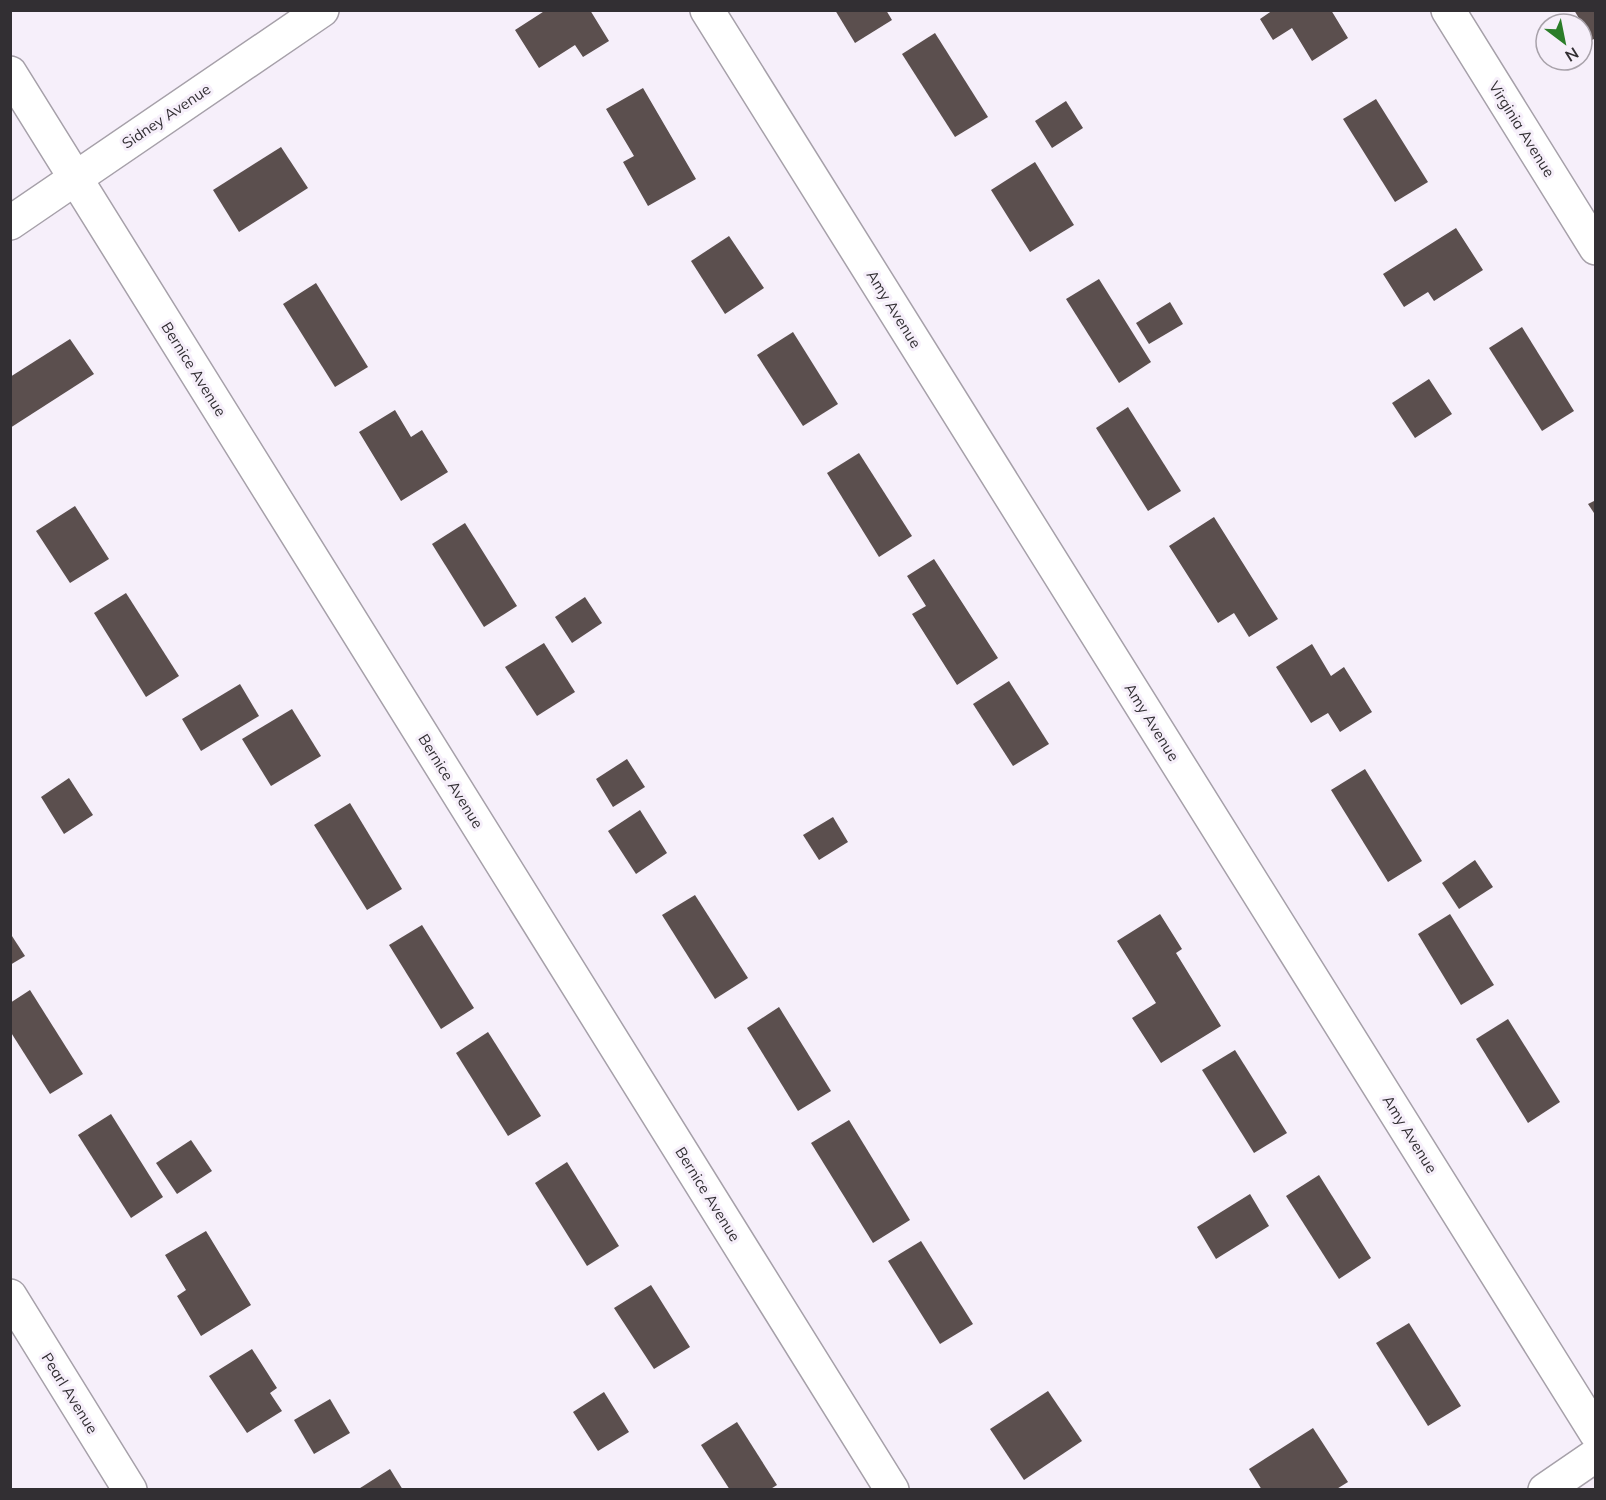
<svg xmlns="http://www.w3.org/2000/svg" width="1606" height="1500" viewBox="0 0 1606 1500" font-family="Mulish,sans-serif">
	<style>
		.building { fill: #5b4f4e }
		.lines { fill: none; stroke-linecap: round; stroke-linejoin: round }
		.minor-casing { stroke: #a6a0a9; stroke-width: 36 }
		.minor { stroke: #fff; stroke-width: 33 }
		.labels { text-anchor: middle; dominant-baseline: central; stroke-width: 6; stroke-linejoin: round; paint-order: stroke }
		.street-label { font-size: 15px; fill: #322f33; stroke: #f6effa }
	</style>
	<rect width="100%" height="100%" fill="#f6effa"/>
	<g class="building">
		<polygon points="546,10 590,10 609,41 583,57 575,45 539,68 515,30"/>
		<polygon points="835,10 886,10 892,20 855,43"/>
		<polygon points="1273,10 1331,10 1348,38 1312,61 1292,28 1273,40 1260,19"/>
		<polygon points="1574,10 1596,10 1596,38 1592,40"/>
		<polygon points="935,33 988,117 955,137 902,54"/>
		<polygon points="643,88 696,179 648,206 623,162 634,156 606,109"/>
		<polygon points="1376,99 1428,182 1395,202 1343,119"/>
		<polygon points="1066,101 1083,128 1052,148 1035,121"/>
		<polygon points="281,147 308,188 239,232 213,190"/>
		<polygon points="1035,162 1074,225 1030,252 991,190"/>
		<polygon points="1456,228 1483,270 1434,301 1428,292 1404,307 1383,274"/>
		<polygon points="729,236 764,288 725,314 691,261"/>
		<polygon points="1099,279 1151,362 1119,383 1066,299"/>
		<polygon points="316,283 368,367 335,387 283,304"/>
		<polygon points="1170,302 1183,324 1149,344 1136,323"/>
		<polygon points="1522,327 1574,411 1542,431 1489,348"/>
		<polygon points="793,332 838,404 803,426 757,355"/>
		<polygon points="70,339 94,374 10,428 10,377"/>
		<polygon points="1429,379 1452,414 1415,438 1392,403"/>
		<polygon points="1128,407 1181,491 1148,511 1096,428"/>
		<polygon points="395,410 411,437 422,430 448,472 401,501 359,432"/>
		<polygon points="859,453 912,536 879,557 827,473"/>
		<polygon points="1596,500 1596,516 1588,504"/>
		<polygon points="75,506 109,559 70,583 36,531"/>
		<polygon points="1214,517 1278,619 1249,637 1234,613 1218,623 1169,546"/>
		<polygon points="465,523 517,606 484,627 432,544"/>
		<polygon points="934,559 998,658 957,685 912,614 926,606 907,576"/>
		<polygon points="126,593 179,676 146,697 94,613"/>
		<polygon points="585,597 602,623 572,643 555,617"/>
		<polygon points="544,643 575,692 537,716 505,667"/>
		<polygon points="1312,644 1331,676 1344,667 1372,712 1340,732 1328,713 1311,723 1276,667"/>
		<polygon points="1009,681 1049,744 1013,766 973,704"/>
		<polygon points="240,684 259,716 201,751 182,719"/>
		<polygon points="292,709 321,756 271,786 242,739"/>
		<polygon points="627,759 645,787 613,807 596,779"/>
		<polygon points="1365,769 1422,861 1388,882 1331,790"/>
		<polygon points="69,778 93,815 64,834 41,797"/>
		<polygon points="350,803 402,889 367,910 314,825"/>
		<polygon points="640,810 667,853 636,874 608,831"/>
		<polygon points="833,817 848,842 819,860 803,835"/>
		<polygon points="1475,860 1493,887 1459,909 1442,883"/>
		<polygon points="695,895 748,978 715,999 662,915"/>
		<polygon points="1160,914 1182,949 1176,953 1221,1026 1161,1063 1132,1018 1156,1003 1117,941"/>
		<polygon points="1450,914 1494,985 1461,1005 1418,934"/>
		<polygon points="422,925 474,1008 441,1029 389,945"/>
		<polygon points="10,933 25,956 10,965"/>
		<polygon points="30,990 83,1074 50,1094 10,1031 10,1003"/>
		<polygon points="779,1007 831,1091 798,1111 747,1028"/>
		<polygon points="1508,1019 1560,1102 1528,1123 1476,1039"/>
		<polygon points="488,1032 541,1116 508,1136 456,1053"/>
		<polygon points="1235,1050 1287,1133 1254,1153 1202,1070"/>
		<polygon points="111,1114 163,1197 131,1218 78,1135"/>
		<polygon points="849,1120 910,1220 873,1243 811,1143"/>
		<polygon points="191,1140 212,1171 177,1194 156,1163"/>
		<polygon points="567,1162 619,1246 587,1266 535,1183"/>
		<polygon points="1319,1175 1371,1258 1339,1279 1286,1196"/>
		<polygon points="1250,1194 1269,1226 1216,1259 1197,1227"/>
		<polygon points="206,1231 251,1305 201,1336 177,1296 186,1290 165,1255"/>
		<polygon points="921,1241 973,1324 940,1344 888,1261"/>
		<polygon points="651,1285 690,1347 654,1369 614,1308"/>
		<polygon points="1409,1323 1461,1406 1428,1426 1376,1343"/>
		<polygon points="252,1349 277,1388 270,1393 282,1411 247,1433 209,1376"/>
		<polygon points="1048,1391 1082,1441 1024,1480 990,1429"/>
		<polygon points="604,1392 629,1432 598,1451 573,1412"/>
		<polygon points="330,1399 350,1433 314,1454 294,1420"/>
		<polygon points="737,1422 777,1485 769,1490 730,1490 701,1445"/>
		<polygon points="1313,1428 1348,1482 1335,1490 1262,1490 1249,1469"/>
		<polygon points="390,1469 403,1490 357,1490"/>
	</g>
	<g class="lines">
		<g class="minor-casing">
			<g id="minor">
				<polyline points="707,10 1596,1433"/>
				<polyline points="1448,10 1596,248"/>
				<polyline points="10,73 892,1490"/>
				<polyline points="10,223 322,10"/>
				<polyline points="10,1296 130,1490"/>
				<polyline points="1545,1490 1596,1455"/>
			</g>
		</g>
		<use href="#minor" class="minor"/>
	</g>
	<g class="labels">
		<g class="street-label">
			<text transform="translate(166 116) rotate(-34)">Sidney Avenue</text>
			<text transform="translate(1522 129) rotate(58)">Virginia Avenue</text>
			<text transform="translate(894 309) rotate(58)">Amy Avenue</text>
			<text transform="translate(194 369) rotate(58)">Bernice Avenue</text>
			<text transform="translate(1152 722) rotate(58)">Amy Avenue</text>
			<text transform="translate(451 781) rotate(58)">Bernice Avenue</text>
			<text transform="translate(1410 1134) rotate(58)">Amy Avenue</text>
			<text transform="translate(708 1194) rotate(58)">Bernice Avenue</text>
			<text transform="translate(70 1393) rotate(58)">Pearl Avenue</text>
		</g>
	</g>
	<rect width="1606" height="1500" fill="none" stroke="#322f33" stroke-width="24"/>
	<g transform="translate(1564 42) rotate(148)"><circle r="28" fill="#f6effa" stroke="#a8a2aa" stroke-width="1.5"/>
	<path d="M0-4.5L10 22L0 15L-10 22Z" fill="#2b7d29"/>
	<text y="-9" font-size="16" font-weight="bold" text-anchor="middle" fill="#322f33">N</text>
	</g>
</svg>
